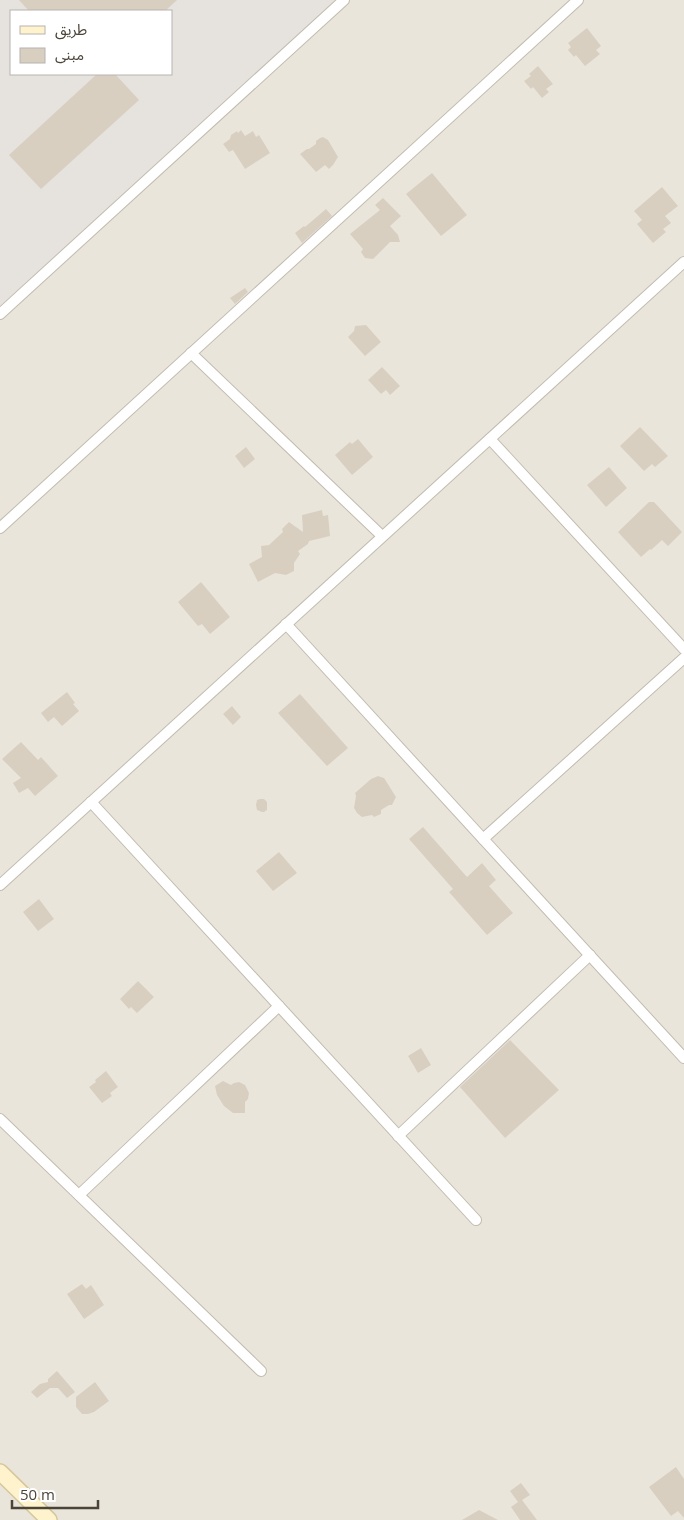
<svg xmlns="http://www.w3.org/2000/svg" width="684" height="1520" viewBox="0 0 684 1520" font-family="'Open Sans','Noto Sans Arabic',sans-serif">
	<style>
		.residential { fill: #eae5da }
		.industrial { fill: #e6e2dd; fill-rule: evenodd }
		.building { fill: #d8cfc1 }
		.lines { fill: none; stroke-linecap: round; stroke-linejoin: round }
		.street-casing { stroke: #c2bbae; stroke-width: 12 }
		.secondary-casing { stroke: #d6c79b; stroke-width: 18 }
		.street { stroke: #fff; stroke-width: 10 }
		.secondary { stroke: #fff3cd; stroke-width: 15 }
	</style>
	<rect width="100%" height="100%" fill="#f6f3ec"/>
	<polygon class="residential" points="344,0 684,0 684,1520 0,1520 0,313"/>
	<path class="industrial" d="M0 0H340L0 306ZM11 11H171V74H11Z"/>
	<g class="building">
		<polygon points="19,0 177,0 165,11 29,11"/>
		<polygon points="587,28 601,46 596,50 600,54 585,66 576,55 574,57 568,50 571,47 568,43"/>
		<polygon points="538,66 553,84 546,89 549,92 542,98 533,87 531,89 524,81 531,76 529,74"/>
		<polygon points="97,74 115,74 139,100 41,189 9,155"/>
		<polygon points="241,130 245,136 253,131 256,137 259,135 270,153 245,169 233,150 229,152 223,144 230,139 231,135 237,131 238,133"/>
		<polygon points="323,137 328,140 338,157 333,165 329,169 325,165 316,172 300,154 307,149 309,149 316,144 316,141 320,138"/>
		<polygon points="432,173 467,215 441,236 406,194"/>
		<polygon points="662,187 678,206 665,216 671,223 663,229 666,232 653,243 637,224 642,220 634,211"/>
		<polygon points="383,198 401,216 390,226 398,235 400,242 390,242 373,259 365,258 361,252 363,249 350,234 380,210 375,205"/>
		<polygon points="326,209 332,216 302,243 295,233 304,226 305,227"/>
		<polygon points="245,288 248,292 235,304 230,298"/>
		<polygon points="366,325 381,342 365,356 348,337 354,331 355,326"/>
		<polygon points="382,367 400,386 390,395 386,390 381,394 368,380"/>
		<polygon points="640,427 668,456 655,467 652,464 644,471 620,446"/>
		<polygon points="358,439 373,457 352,475 335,455 350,442 352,444"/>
		<polygon points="246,447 255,459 244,468 235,456"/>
		<polygon points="609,467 627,488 606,507 587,485"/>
		<polygon points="649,502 654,502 682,532 668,546 662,540 651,550 650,549 641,557 618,532"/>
		<polygon points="322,510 323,516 328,515 330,536 309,541 308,544 298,551 300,554 294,563 294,571 286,575 275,573 258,582 249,564 262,557 261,546 269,545 283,532 282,529 289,522 303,532 302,515"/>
		<polygon points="201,582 230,617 210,634 202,624 198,626 178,602"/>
		<polygon points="67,692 75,703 73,704 79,711 62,726 54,717 48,722 41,713"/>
		<polygon points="300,694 348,748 327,766 278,713"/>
		<polygon points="232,706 241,717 233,725 223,714"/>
		<polygon points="21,742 38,760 41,757 58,776 35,796 28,788 19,793 13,783 21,778 2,759"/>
		<polygon points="378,776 384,778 396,797 392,805 389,805 381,810 381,814 374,817 372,815 362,817 357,813 354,808 356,796 355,793 371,779"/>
		<polygon points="260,799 264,799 267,802 267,810 264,812 262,812 257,810 256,805 257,800"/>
		<polygon points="423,827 467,877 482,863 496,880 489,886 513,913 487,935 449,892 453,889 409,839"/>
		<polygon points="279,852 297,873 273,891 256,871"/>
		<polygon points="39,899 54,919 38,931 23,912"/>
		<polygon points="138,981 154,997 137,1013 131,1007 129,1009 120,999"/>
		<polygon points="510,1040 559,1090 505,1138 460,1087"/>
		<polygon points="421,1048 431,1065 418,1073 408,1056"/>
		<polygon points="106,1071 118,1087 110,1093 112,1096 102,1103 89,1087 96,1082 95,1080"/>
		<polygon points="223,1081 231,1085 234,1083 239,1082 245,1085 249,1093 248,1099 245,1102 245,1113 233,1113 224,1106 217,1095 215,1086"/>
		<polygon points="82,1284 86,1289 91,1285 104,1305 84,1319 67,1294"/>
		<polygon points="57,1371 75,1392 67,1398 58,1388 50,1388 37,1398 31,1392 40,1384 48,1382 48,1379"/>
		<polygon points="95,1382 109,1401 94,1412 88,1414 82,1414 76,1407 76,1397"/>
		<polygon points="676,1467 684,1479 684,1518 678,1511 671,1516 649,1487"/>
		<polygon points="521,1483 530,1495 522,1500 537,1520 520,1520 511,1507 518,1502 510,1491"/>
		<polygon points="479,1510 498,1520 462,1520"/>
	</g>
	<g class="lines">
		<g class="street-casing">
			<g id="street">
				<polyline points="0,314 344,0"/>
				<polyline points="191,353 382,536"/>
				<polyline points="490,439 684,649"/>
				<polyline points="0,528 578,0"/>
				<polyline points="286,624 684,1058"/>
				<polyline points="91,802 476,1220"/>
				<polyline points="483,839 684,658"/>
				<polyline points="0,885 684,262"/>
				<polyline points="0,1119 261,1371"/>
				<polyline points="398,1136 590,955"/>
				<polyline points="79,1195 279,1006"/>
			</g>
		</g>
		<g class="secondary-casing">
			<polyline id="secondary" points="0,1472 49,1520"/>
		</g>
		<use href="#street" class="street"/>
		<use href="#secondary" class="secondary"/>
	</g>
	<rect x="10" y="10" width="162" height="65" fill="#ffffff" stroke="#b7b4b0"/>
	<rect x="20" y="26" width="25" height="8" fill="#fff3cd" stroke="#b7b4b0"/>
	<text x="55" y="35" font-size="15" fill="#4b4439">طريق</text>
	<rect x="20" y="48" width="25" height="15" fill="#d8cfc1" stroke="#b7b4b0"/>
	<text x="55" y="60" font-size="15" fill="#4b4439">مبنى</text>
	<path d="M12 1500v8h86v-8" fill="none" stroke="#4b4439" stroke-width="2.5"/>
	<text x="20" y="1500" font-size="15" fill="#4b4439" stroke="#ffffff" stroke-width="4" paint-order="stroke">50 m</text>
</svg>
